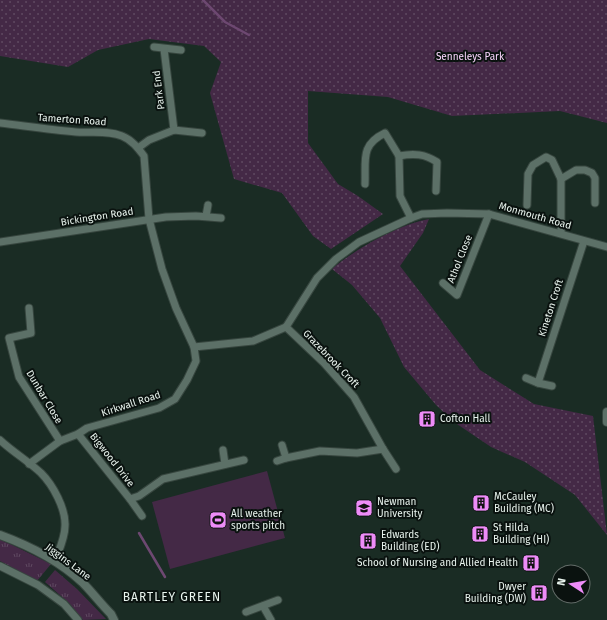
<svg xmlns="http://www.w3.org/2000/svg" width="607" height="620" viewBox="0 0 607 620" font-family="'Fira Sans',sans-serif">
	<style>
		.grass { fill: url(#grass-tufts) }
		.park { fill: url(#park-dots) }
		.garden { fill: #442946 }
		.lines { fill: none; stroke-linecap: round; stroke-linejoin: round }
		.stream { stroke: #6d4871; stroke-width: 2.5 }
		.minor-casing { stroke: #37463f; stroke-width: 9 }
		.tertiary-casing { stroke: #37463f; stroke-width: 10 }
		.minor { stroke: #5c7067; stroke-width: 7 }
		.tertiary { stroke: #5c7067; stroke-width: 8 }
		.labels { text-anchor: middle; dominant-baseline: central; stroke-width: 4; stroke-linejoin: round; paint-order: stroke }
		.park-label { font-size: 10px; fill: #fad6fd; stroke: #0a120f }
		.street-label { font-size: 10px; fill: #eaf5ef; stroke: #0a120f }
		.poi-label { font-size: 10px; fill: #eaf5ef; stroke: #0a120f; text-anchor: start }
		.quarter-label { font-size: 12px; letter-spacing: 1px; fill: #eaf5ef; stroke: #0a120f }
	</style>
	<defs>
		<pattern id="grass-tufts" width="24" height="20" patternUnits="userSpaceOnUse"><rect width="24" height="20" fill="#442946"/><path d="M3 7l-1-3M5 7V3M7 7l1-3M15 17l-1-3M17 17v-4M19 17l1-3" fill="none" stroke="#5f4961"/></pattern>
		<pattern id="park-dots" width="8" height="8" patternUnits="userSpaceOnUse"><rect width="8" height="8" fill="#442946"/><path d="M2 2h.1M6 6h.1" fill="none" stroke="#5f4961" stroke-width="1.8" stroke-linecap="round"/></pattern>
	</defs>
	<rect width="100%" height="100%" fill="#1a2c24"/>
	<g class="grass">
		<polygon points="0,539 51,564 37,581 0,561"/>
		<polygon points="55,570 77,589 106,619 83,620 69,603 45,582"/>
	</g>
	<g class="park">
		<polygon points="0,0 607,0 607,123 560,111 452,116 388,97 308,91 308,143 338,184 358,196 383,214 331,249 313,236 282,193 234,179 210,93 221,62 204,46 149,39 98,50 68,67 0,56"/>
		<path d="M429 219 423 233 400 266 480 370 534 404 593 416 607 535 575 495 525 462 491 447 454 422 436 405 404 367 380 318 352 285 332 269C355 249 400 224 429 219Z"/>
	</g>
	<polygon class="garden" points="267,471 285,538 170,569 152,502"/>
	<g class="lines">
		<g class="stream">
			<polyline points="203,0 225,22 249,35"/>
			<polyline points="139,533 165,577"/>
		</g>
		<g class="minor-casing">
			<g id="minor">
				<polyline points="154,47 181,50"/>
				<polyline points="164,49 174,130"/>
				<path d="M0 123C25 126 51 130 76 132 91 133 108 130 122 136 132 140 138 148 144 156L149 219 162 269 176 308 194 347 196 361 187 380 175 399 159 408 87 428 78 434 60 441 29 464"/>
				<polyline points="138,148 149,140 174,130 202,133"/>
				<polyline points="399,156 400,196 411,218"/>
				<path d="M365 184C366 160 360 145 385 133L399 156C414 153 425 154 437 162L436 191"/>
				<polyline points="527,205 528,174 533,165 546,157 552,160 561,179 576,170 585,170 592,173 595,178 595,203"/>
				<polyline points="206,216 208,205"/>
				<polyline points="561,233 561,179"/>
				<polyline points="0,242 166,217 196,216 221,218"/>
				<polyline points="443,283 457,295 489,214"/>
				<polyline points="29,308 31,333 9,338 19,377 60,441"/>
				<polyline points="286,327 324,363 354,397 383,449 396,469"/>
				<polyline points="194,347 253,341 286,327 317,278 336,259 359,242 411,218 422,214 447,213 489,214 607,247"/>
				<polyline points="526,378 538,383 552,386"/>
				<polyline points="538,383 584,241"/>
				<polyline points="78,434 130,499 142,516"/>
				<path d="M0 440C13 452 28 461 41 473 53 485 66 509 65 526 65 538 59 550 55 561"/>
				<polyline points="282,445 286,458"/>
				<polyline points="223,450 225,464"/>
				<polyline points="277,461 286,458 320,451 357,453 383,449"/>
				<polyline points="130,499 139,496 163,479 244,460"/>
				<polyline points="0,566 38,585 64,604 78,620"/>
				<polyline points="263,606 271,620"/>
				<polyline points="246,612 278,600"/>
			</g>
		</g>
		<g class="tertiary-casing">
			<g id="tertiary">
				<polyline points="607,412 607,422"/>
				<path d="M0 535C30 546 58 560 82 582 92 592 101 604 111 614L114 620"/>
			</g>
		</g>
		<use href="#minor" class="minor"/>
		<use href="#tertiary" class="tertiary"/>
	</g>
	<defs>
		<g id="building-square" transform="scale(0.9)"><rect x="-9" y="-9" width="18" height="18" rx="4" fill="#ee8cf8" stroke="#0a120f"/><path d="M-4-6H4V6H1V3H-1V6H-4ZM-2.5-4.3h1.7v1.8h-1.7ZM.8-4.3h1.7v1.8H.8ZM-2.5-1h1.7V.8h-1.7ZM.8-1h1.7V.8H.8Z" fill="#111"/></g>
		<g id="university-square" transform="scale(0.9)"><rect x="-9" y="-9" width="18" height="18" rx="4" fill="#ee8cf8" stroke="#0a120f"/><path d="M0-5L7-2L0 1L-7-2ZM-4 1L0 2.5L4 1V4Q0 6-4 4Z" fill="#111"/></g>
		<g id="stadium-square" transform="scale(0.9)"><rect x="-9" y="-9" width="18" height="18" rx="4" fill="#ee8cf8" stroke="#0a120f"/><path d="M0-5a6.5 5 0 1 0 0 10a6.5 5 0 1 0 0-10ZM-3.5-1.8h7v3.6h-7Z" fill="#111"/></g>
	</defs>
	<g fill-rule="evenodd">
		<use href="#building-square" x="427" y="419"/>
		<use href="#building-square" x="481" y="503"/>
		<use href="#university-square" x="364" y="508"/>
		<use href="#stadium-square" x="218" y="520"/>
		<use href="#building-square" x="480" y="534"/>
		<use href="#building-square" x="368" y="541"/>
		<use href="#building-square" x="531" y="563"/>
		<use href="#building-square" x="539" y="593"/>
	</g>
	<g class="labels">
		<g class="park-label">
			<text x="470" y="57">Senneleys Park</text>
		</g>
		<g class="street-label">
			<text transform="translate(159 90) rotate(-97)">Park End</text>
			<text transform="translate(72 120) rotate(4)">Tamerton Road</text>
			<text transform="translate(535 216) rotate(16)">Monmouth Road</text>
			<text transform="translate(97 217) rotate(-9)">Bickington Road</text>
			<text transform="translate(460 259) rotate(-68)">Athol Close</text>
			<text transform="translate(551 308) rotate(-72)">Kineton Croft</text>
			<text transform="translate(331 359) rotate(46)">Grazebrook Croft</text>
			<text transform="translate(44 397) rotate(59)">Dunbar Close</text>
			<text transform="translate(131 404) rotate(-18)">Kirkwall Road</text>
			<text transform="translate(112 460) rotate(52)">Bigwood Drive</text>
			<text transform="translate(68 562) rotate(37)">Jiggins Lane</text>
		</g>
		<g class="poi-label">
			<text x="440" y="419">Cofton Hall</text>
			<text x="494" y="497">McCauley<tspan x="494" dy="12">Building (MC)</tspan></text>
			<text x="377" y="502">Newman<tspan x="377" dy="12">University</tspan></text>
			<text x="231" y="514">All weather<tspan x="231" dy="12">sports pitch</tspan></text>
			<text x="493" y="528">St Hilda<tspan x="493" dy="12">Building (HI)</tspan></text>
			<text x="381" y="535">Edwards<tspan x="381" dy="12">Building (ED)</tspan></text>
			<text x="518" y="563" text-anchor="end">School of Nursing and Allied Health</text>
			<text x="526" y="587" text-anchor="end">Dwyer<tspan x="526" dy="12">Building (DW)</tspan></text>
		</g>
		<g class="quarter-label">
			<text x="172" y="597">BARTLEY GREEN</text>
		</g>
	</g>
	<g transform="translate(571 584) rotate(282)"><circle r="19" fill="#0a120f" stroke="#646d69"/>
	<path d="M0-3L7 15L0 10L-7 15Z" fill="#ee8cf8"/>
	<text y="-6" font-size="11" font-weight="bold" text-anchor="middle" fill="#eaf5ef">N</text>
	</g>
</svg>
